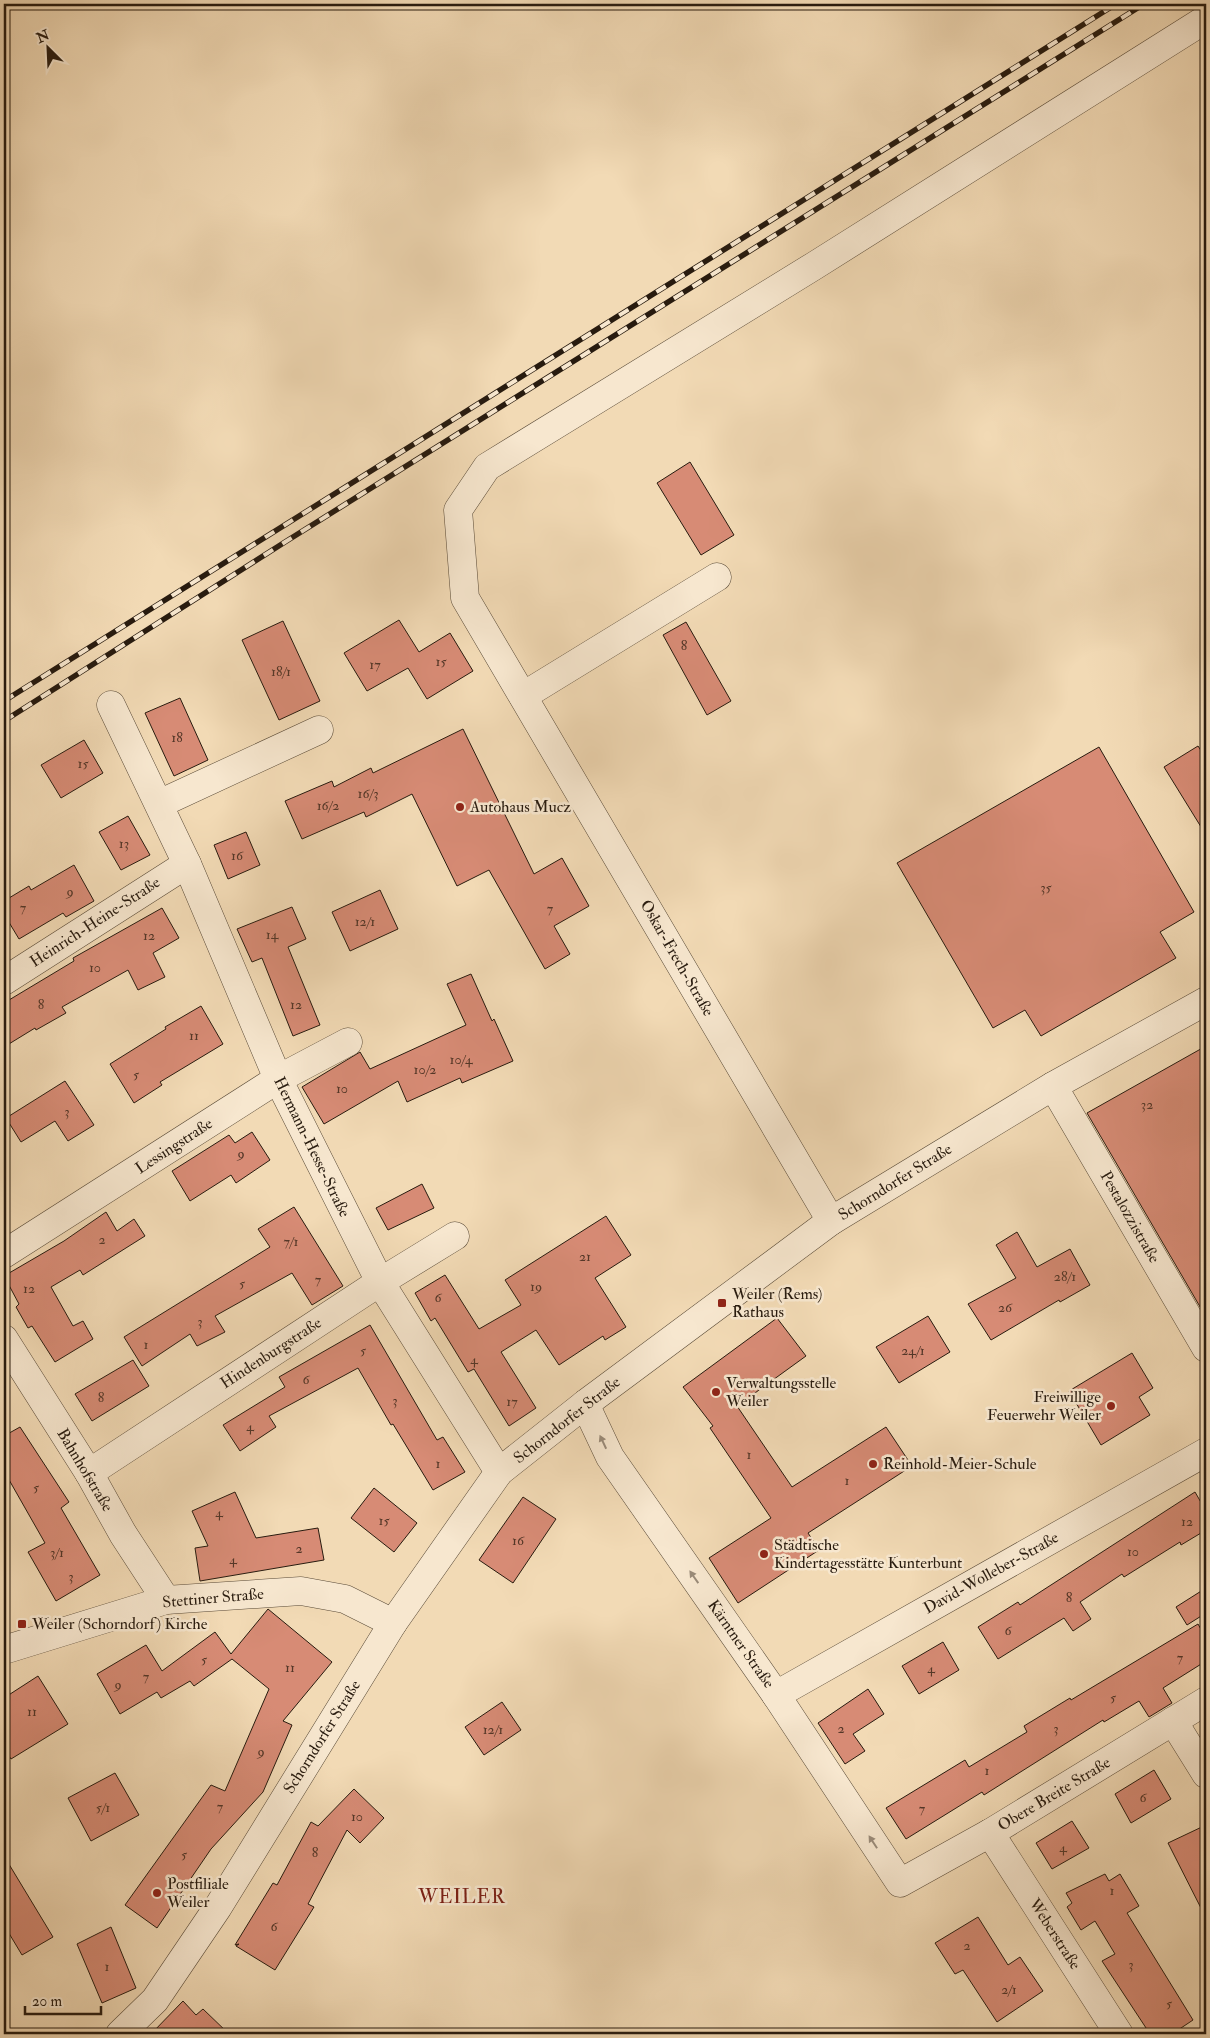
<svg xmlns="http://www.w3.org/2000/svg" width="1210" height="2038" viewBox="0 0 1210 2038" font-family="'IM FELL Double Pica',serif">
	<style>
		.building { fill: #d78b75; stroke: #281b0f }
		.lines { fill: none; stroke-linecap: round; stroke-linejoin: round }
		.minor-casing { stroke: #5a4b38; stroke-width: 29 }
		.minor { stroke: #f7e7cf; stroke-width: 28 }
		.rail-casing { stroke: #281b0f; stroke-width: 5.5 }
		.rail { stroke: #f7e7cf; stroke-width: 4; stroke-dasharray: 11; stroke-linecap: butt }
		.oneway { fill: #9a8b79 }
		.poi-dot { fill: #8f2418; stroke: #f7e7cf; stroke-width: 2 }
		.labels { text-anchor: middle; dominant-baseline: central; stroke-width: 5; stroke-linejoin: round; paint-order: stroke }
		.number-label { font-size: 14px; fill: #543728 }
		.poi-label { font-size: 16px; fill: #281b0f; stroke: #f7e7cf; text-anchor: start }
		.street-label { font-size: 16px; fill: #281b0f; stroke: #f7e7cf }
		.quarter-label { font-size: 19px; letter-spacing: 1px; fill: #7a1f14; stroke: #f7e7cf }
	</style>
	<rect width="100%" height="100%" fill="#f2dab5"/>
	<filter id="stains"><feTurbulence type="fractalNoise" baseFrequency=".004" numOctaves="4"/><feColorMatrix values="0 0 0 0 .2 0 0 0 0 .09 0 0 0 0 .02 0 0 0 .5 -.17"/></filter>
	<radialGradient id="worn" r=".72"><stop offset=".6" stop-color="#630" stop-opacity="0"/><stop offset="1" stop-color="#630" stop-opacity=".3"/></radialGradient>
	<g class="building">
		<polygon points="690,462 734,535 701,555 657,483"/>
		<polygon points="399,620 419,652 450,633 473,671 427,699 408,668 367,691 344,653"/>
		<polygon points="283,621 320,701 279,720 242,640"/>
		<polygon points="686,622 731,701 707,715 663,635"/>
		<polygon points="180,698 208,760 174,776 145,713"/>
		<polygon points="463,729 534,874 562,858 589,906 554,926 570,954 545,969 489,870 457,886 412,794 366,817 364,812 302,839 285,801 332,781 334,787 371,768 373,773"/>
		<polygon points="84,740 103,773 61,798 41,765"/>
		<polygon points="1198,746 1206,758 1206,835 1164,767"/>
		<polygon points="1099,747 1194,912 1160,932 1176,958 1041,1036 1025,1010 993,1028 897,863"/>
		<polygon points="128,816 150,855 121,870 99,832"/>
		<polygon points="246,832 260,865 228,879 214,845"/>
		<polygon points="74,865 94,901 66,917 63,913 19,939 4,914 4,901 29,886 31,890"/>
		<polygon points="380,890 398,929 350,951 332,912"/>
		<polygon points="292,907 306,939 288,947 320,1025 293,1036 262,958 252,962 237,929"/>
		<polygon points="162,908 179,938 153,953 165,977 138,990 128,970 62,1007 66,1013 36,1030 35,1028 4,1047 4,1003 74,961 73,958"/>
		<polygon points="471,974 492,1021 494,1019 513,1061 462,1083 460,1078 407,1102 398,1081 324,1124 302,1087 360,1052 370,1069 466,1025 447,984"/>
		<polygon points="201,1006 223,1044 160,1082 162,1085 134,1103 110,1064 166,1029 165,1027"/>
		<polygon points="1206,1046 1206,1317 1087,1113"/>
		<polygon points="65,1081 94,1125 68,1141 55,1121 21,1142 6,1118"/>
		<polygon points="252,1132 270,1160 236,1183 231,1175 190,1201 172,1171 229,1135 235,1143"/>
		<polygon points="422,1184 434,1208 388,1230 376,1208"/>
		<polygon points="294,1207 343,1286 312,1305 292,1273 215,1316 225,1332 197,1346 190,1334 142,1366 124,1337 270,1247 258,1229"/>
		<polygon points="106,1212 117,1231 134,1219 145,1236 83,1275 80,1270 51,1287 73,1326 83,1321 93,1339 55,1362 32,1326 28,1328 16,1307 19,1304 4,1276 64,1241"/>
		<polygon points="606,1216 631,1255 595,1278 626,1327 605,1340 603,1336 559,1365 536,1330 501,1352 536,1408 509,1426 474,1369 468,1372 435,1318 431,1321 415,1293 445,1275 479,1329 521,1305 505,1280"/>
		<polygon points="1017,1232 1037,1267 1070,1249 1090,1285 1060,1302 1059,1300 991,1340 968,1304 1016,1278 996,1245"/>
		<polygon points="928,1316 950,1352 899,1383 876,1347"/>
		<polygon points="777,1318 806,1356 737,1406 792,1487 886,1427 912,1466 808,1533 819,1550 738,1603 709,1558 771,1518 710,1428 713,1426 683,1387"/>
		<polygon points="370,1325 437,1440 443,1437 465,1472 433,1490 393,1424 391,1425 358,1368 269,1416 276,1427 240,1451 223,1425 285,1387 279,1377"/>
		<polygon points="1132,1353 1153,1388 1139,1397 1150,1415 1101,1445 1069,1391"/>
		<polygon points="133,1360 149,1386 92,1421 75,1394"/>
		<polygon points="20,1427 69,1502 61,1508 100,1575 56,1601 28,1552 45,1543 4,1471 4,1436"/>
		<polygon points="374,1488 417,1523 394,1552 351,1518"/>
		<polygon points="235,1492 256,1538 318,1528 324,1560 200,1581 195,1548 208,1546 192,1511"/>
		<polygon points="1195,1492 1206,1511 1206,1530 1181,1545 1180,1542 1124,1577 1122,1574 1080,1602 1091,1619 1073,1631 1064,1618 998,1659 978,1627 1018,1602 1020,1605"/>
		<polygon points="523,1497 556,1519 513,1583 479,1560"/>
		<polygon points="1206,1588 1206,1613 1187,1625 1176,1607"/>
		<polygon points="268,1609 332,1662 283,1721 292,1725 263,1792 211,1849 157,1928 125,1905 211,1785 225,1791 269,1689 232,1659 194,1686 190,1681 161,1698 157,1692 120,1714 97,1674 146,1645 162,1671 215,1632 231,1654"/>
		<polygon points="1198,1624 1206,1638 1206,1661 1163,1688 1172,1703 1149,1717 1139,1701 1104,1722 1103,1720 984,1795 982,1792 906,1839 886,1808 965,1760 969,1767 1027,1732 1024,1726 1070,1698 1071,1700"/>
		<polygon points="943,1642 959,1670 919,1694 902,1666"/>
		<polygon points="38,1676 68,1724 11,1759 4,1748 4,1698"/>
		<polygon points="868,1689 884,1714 853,1734 865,1751 845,1764 818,1723"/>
		<polygon points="502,1702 521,1730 484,1755 465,1727"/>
		<polygon points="1154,1770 1171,1799 1131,1823 1115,1794"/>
		<polygon points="115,1773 139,1815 91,1841 68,1798"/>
		<polygon points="354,1789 384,1818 360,1843 347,1830 308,1904 314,1907 275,1970 236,1946 239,1944 235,1945 273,1883 277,1885 311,1822 318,1826"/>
		<polygon points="1072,1821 1089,1848 1052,1869 1036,1843"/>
		<polygon points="1206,1825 1206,1918 1168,1843"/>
		<polygon points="4,1856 53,1937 22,1955 4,1925"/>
		<polygon points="1105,1874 1109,1881 1120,1874 1139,1906 1127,1913 1193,2020 1172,2034 1150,2034 1102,1961 1115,1954 1095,1921 1081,1930 1067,1907 1072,1903 1066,1893"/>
		<polygon points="978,1917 1008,1965 1020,1957 1043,1991 997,2022 963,1970 955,1974 935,1943"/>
		<polygon points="111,1927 136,1988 102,2003 77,1944"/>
		<polygon points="183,2001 196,2015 203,2009 229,2034 151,2034"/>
	</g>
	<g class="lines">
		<g class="minor-casing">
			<g id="minor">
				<polyline points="523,696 717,577"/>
				<polyline points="111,705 187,864 278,1079 380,1282 499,1472"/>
				<polyline points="159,804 319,730"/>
				<polyline points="4,981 187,864"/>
				<polyline points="1053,1086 1206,1348"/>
				<polyline points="831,1221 465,598 458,510 487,467 814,266 1206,19"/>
				<polyline points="4,1254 278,1079 348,1042"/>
				<polyline points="4,1339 89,1473 123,1534 166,1600"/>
				<polyline points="585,1404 610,1457 776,1695 900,1883 990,1833 1206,1701"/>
				<polyline points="89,1473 380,1282 455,1236"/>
				<polyline points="4,1650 166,1600 301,1591 345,1599 393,1623"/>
				<polyline points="776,1695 1206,1452"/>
				<polyline points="1173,1721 1206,1774"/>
				<polyline points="990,1833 1119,2034"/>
				<polyline points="120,2034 155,2000 218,1907 393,1623 499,1472 585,1404 831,1221 1053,1086 1206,1001"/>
			</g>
		</g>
		<use href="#minor" class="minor"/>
		<g class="rail-casing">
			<g id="rail">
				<polyline points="4,701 1116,4"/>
				<polyline points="4,721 285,542 1144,4"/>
			</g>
		</g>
		<use href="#rail" class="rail"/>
	</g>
	<defs><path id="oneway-solid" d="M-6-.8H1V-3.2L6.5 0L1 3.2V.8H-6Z" transform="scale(1.25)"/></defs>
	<g class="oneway">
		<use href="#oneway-solid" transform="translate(603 1442) rotate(-115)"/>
		<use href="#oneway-solid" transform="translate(694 1577) rotate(-125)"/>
		<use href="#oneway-solid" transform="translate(873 1842) rotate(-123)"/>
	</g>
	<g class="poi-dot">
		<circle cx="460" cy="807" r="5"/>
		<rect x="717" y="1298" width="10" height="10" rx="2.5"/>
		<circle cx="716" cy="1392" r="5"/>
		<circle cx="1111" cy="1406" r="5"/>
		<circle cx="873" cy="1464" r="5"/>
		<circle cx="764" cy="1554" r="5"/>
		<rect x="17" y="1619" width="10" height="10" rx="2.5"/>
		<circle cx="157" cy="1893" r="5"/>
	</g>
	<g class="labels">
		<g class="number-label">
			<text x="684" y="645">8</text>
			<text x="441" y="661">15</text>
			<text x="375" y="664">17</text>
			<text x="281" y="671">18/1</text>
			<text x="177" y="737">18</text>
			<text x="83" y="763">15</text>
			<text x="368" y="793">16/3</text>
			<text x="328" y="805">16/2</text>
			<text x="124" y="843">13</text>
			<text x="237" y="855">16</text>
			<text x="1046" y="887">35</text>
			<text x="70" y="891">9</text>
			<text x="23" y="907">7</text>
			<text x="550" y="908">7</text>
			<text x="365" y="921">12/1</text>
			<text x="272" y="934">14</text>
			<text x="149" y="935">12</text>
			<text x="95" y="967">10</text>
			<text x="41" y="1004">8</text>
			<text x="296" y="1004">12</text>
			<text x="194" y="1035">11</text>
			<text x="461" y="1059">10/4</text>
			<text x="425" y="1069">10/2</text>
			<text x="136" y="1074">5</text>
			<text x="342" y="1088">10</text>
			<text x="1147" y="1104">32</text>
			<text x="67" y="1111">3</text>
			<text x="241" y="1153">9</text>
			<text x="102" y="1239">2</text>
			<text x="291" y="1241">7/1</text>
			<text x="585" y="1256">21</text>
			<text x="1065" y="1276">28/1</text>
			<text x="318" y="1279">7</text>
			<text x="242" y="1283">5</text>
			<text x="536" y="1286">19</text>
			<text x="29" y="1288">12</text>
			<text x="438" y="1297">6</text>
			<text x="1005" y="1307">26</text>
			<text x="200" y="1321">3</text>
			<text x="146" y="1344">1</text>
			<text x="363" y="1350">5</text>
			<text x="913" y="1350">24/1</text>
			<text x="474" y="1359">4</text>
			<text x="306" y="1379">6</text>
			<text x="101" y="1397">8</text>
			<text x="395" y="1400">3</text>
			<text x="512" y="1401">17</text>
			<text x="250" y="1426">4</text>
			<text x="749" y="1454">1</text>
			<text x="438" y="1463">1</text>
			<text x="847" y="1480">1</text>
			<text x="36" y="1487">5</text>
			<text x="219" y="1512">4</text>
			<text x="384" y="1520">15</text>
			<text x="1187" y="1521">12</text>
			<text x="518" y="1540">16</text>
			<text x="299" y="1548">2</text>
			<text x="1133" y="1551">10</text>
			<text x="57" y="1552">3/1</text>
			<text x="233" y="1559">4</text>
			<text x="71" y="1576">3</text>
			<text x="1069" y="1597">8</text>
			<text x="1008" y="1630">6</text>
			<text x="1180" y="1657">7</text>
			<text x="204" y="1659">5</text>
			<text x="290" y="1667">11</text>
			<text x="931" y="1668">4</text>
			<text x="146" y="1676">7</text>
			<text x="118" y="1684">9</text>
			<text x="1113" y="1697">5</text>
			<text x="32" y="1711">11</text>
			<text x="841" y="1728">2</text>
			<text x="1056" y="1728">3</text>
			<text x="493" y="1729">12/1</text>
			<text x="261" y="1751">9</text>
			<text x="987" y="1770">1</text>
			<text x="1143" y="1797">6</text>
			<text x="220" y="1806">7</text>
			<text x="103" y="1807">5/1</text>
			<text x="922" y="1808">7</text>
			<text x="357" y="1816">10</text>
			<text x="1063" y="1847">4</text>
			<text x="315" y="1852">8</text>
			<text x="184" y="1854">5</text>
			<text x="1112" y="1890">1</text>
			<text x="274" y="1926">6</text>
			<text x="967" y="1945">2</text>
			<text x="1131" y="1964">3</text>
			<text x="107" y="1966">1</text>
			<text x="1009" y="1989">2/1</text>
			<text x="1169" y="2003">5</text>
		</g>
		<g class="poi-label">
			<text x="470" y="807">Autohaus Mucz</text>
			<text x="732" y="1294">Weiler (Rems)<tspan x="732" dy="18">Rathaus</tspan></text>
			<text x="726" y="1383">Verwaltungsstelle<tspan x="726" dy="18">Weiler</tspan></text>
			<text x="1101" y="1397" text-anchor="end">Freiwillige<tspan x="1101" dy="18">Feuerwehr Weiler</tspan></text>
			<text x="883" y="1464">Reinhold-Meier-Schule</text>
			<text x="774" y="1545">Städtische<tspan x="774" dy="18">Kindertagesstätte Kunterbunt</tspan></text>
			<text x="32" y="1624">Weiler (Schorndorf) Kirche</text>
			<text x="167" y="1884">Postfiliale<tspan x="167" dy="18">Weiler</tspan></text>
		</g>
		<g class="street-label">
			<text transform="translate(95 922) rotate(-33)">Heinrich-Heine-Straße</text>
			<text transform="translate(677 958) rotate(60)">Oskar-Frech-Straße</text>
			<text transform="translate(174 1146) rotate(-33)">Lessingstraße</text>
			<text transform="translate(312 1147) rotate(64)">Hermann-Hesse-Straße</text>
			<text transform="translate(895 1182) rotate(-32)">Schorndorfer Straße</text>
			<text transform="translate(1130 1217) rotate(60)">Pestalozzistraße</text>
			<text transform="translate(271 1353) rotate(-33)">Hindenburgstraße</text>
			<text transform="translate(567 1420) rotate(-38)">Schorndorfer Straße</text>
			<text transform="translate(85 1470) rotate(59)">Bahnhofstraße</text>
			<text transform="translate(991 1573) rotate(-29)">David-Wolleber-Straße</text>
			<text transform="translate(213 1598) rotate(-5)">Stettiner Straße</text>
			<text transform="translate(741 1644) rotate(55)">Kärntner Straße</text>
			<text transform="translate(322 1737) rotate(-58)">Schorndorfer Straße</text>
			<text transform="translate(1054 1794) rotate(-31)">Obere Breite Straße</text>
			<text transform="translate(1055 1934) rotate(57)">Weberstraße</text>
		</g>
		<g class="quarter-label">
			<text x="462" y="1897">WEILER</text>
		</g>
	</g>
	<rect width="1210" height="2038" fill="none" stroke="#f2dab5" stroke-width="20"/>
	<rect x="5" y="5" width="1200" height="2028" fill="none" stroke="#281b0f" stroke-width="2.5"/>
	<rect x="10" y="10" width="1190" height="2018" fill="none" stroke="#281b0f"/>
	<g transform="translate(48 48) rotate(336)" stroke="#f7e7cf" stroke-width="4" paint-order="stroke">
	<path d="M0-4L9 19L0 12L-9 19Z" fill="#281b0f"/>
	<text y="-8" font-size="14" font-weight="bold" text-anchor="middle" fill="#281b0f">N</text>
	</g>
	<path d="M25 2006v8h76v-8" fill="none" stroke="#281b0f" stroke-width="2.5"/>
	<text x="32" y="2006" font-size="15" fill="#281b0f" stroke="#f7e7cf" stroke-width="4" paint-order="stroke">20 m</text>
	<rect width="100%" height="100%" filter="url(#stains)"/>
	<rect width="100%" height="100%" fill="url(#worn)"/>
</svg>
